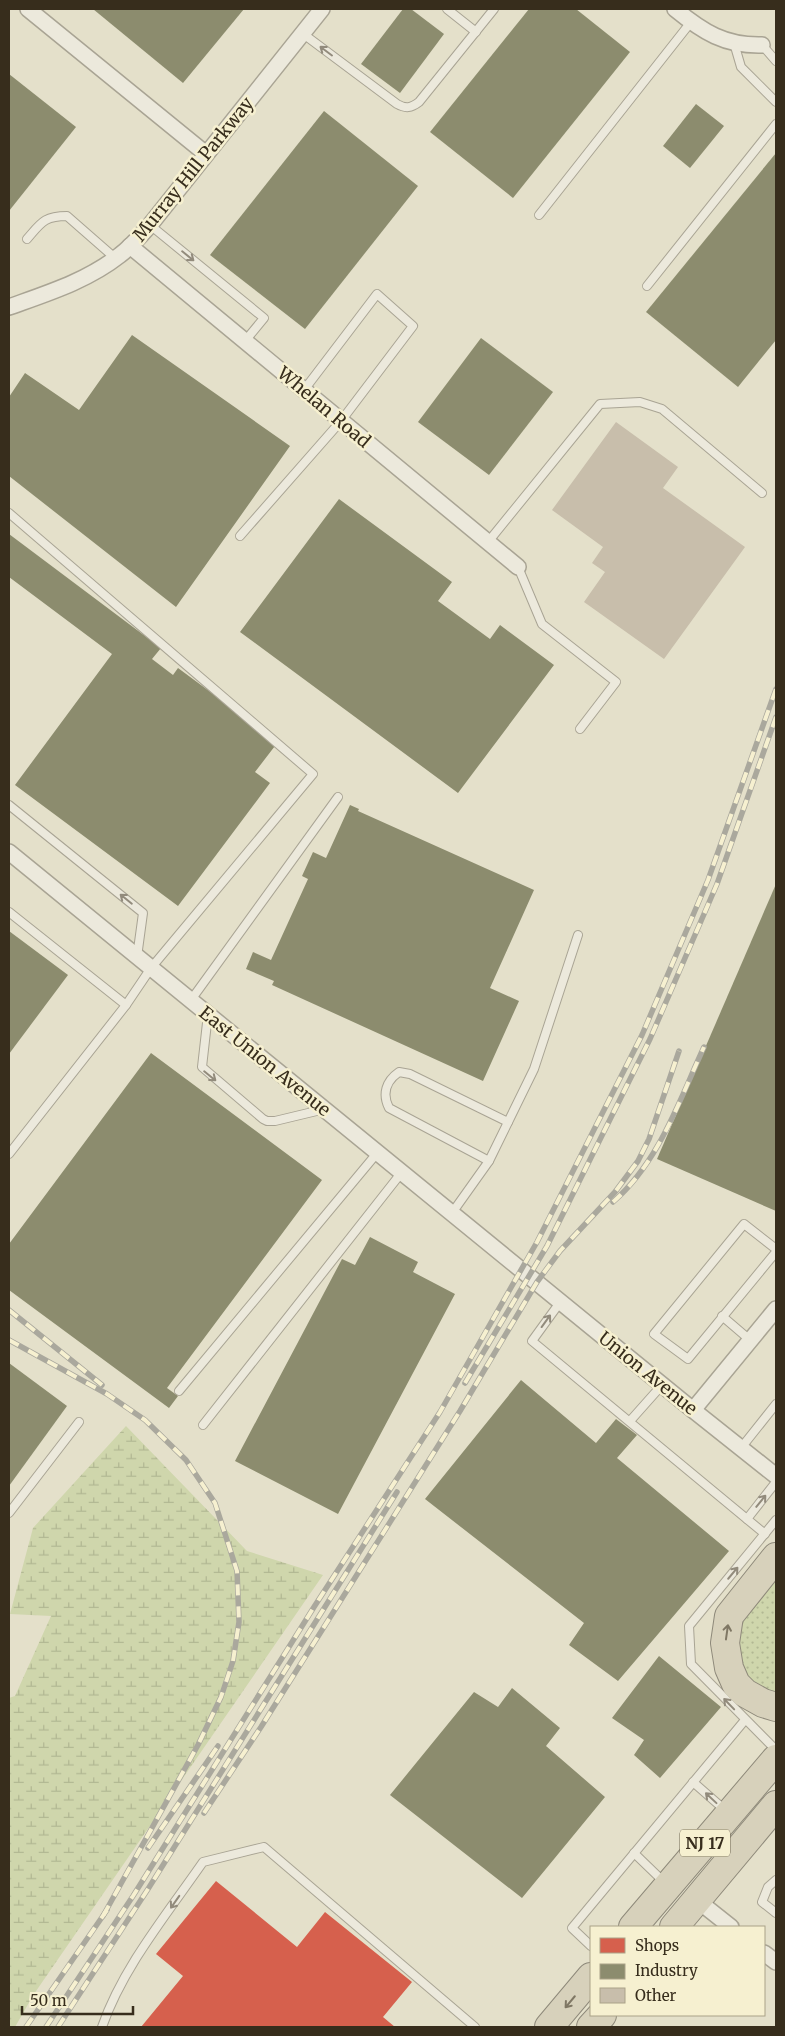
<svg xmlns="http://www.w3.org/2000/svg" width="785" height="2036" viewBox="0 0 785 2036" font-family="Merriweather,serif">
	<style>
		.grass { fill: url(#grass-dots) }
		.wetland { fill: url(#wetland-marsh) }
		.shops { fill: #d6604d }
		.industry { fill: #8c8c6e }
		.building { fill: #c8beab }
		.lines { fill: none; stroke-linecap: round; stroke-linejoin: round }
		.lane-casing { stroke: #a9a494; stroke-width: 10 }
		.street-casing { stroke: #a9a494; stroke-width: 18 }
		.highway-casing { stroke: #8e897a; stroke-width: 30 }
		.lane { stroke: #ece9dc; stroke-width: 8 }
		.street { stroke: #ece9dc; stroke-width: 15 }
		.highway { stroke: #d7d1bb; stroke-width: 28 }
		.rail-casing { stroke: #aaa89d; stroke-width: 5.5 }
		.rail { stroke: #f6f0d0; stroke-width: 4; stroke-dasharray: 11; stroke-linecap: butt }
		.oneway { stroke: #928b7c }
		.oneway2 { stroke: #7f7764 }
		.labels { text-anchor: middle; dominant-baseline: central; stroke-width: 5; stroke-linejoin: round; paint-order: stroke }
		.shield { fill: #f6f0d0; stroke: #706852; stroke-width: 1 }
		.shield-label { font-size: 16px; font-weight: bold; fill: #372d1c }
		.street-label { font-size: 18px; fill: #372d1c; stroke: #f6f0d0 }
	</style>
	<defs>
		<pattern id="grass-dots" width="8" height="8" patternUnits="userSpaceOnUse" patternTransform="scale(1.25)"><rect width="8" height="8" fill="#cfd6ac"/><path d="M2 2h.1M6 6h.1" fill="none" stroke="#b2b893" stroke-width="1.8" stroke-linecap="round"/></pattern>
		<pattern id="wetland-marsh" width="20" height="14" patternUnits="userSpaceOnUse" patternTransform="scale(1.25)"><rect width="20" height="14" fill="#cfd6ac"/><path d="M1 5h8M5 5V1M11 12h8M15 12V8" fill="none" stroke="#b2b893"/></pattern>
	</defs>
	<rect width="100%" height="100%" fill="#e4e0ca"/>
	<polygon class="grass" points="776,1572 776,1693 757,1686 740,1669 735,1629"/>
	<polygon class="wetland" points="126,1426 247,1551 323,1575 34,1994 15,2027 9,2027 9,1698 15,1696 51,1616 10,1614 33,1528"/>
	<polygon class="shops" points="216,1881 297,1947 325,1912 412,1982 383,2017 395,2027 141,2027 183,1976 156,1954"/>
	<g class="industry">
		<polygon points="93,9 244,9 183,83"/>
		<polygon points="403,9 411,9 444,34 400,93 361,64"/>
		<polygon points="529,9 576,9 630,52 513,198 430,132"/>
		<polygon points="9,74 76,127 9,211"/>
		<polygon points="696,104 724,126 690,168 663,146"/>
		<polygon points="324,111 418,186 305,329 210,255"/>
		<polygon points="776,153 776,340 738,387 646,312"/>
		<polygon points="132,335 290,446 176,607 9,476 9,397 25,373 79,410"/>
		<polygon points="481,338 553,392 489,475 418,422"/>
		<polygon points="339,499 452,582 438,601 490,639 500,625 554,665 458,793 240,632"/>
		<polygon points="9,534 161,648 152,659 173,675 178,668 278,742 255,772 270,783 178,906 15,785 112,654 9,577"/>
		<polygon points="350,805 359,809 358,811 534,890 490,988 519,1001 483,1081 272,985 274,981 246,969 253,952 271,960 308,879 302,876 313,852 326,858"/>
		<polygon points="776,884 776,1211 657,1159"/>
		<polygon points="9,931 68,975 9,1054"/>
		<polygon points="151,1053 322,1180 167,1388 178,1396 169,1408 9,1290 9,1244"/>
		<polygon points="370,1237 418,1262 413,1272 455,1294 338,1514 235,1461 342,1259 355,1265"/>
		<polygon points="9,1363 67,1406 9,1486"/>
		<polygon points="521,1380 596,1443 616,1419 637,1435 617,1458 729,1551 618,1681 569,1645 584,1623 425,1499"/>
		<polygon points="659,1656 721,1707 660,1778 634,1755 644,1740 612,1718"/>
		<polygon points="512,1688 560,1728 546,1746 605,1797 522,1898 390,1795 474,1692 498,1707"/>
	</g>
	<polygon class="building" points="616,422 678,467 663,488 745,547 664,659 584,602 605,572 592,563 603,547 552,510"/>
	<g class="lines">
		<g class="lane-casing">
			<g id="lane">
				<polyline points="447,9 476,32"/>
				<path d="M302 33 397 104C406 109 411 108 419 102L494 9"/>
				<polyline points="734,43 741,67 776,102"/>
				<polyline points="762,45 776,61"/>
				<polyline points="539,215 691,22"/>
				<polyline points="150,225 264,318 245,341"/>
				<path d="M27 239C41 223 44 216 67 216L115 258"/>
				<polyline points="647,286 776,124"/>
				<polyline points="9,513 313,774 151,968 126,1005"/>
				<polyline points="240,536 341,421 413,326 377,294 304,390"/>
				<polyline points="488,542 600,404 640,402 662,409 762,493"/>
				<polyline points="518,567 542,624 616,682 580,729"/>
				<polyline points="9,805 143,913 137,957"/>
				<polyline points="9,912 126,1005 9,1154"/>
				<polyline points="191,1000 338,797"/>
				<polyline points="208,1014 202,1067 263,1119 267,1121 275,1121 325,1109"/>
				<path d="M489 1161 389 1108C382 1094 386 1081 399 1072L410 1074 508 1122"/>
				<polyline points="452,1213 489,1161 534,1069 578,935"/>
				<polyline points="776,1249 744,1224 654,1334 688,1359 776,1252"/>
				<polyline points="561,1301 532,1341 765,1534"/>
				<polyline points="722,1316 750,1340"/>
				<polyline points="179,1391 378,1152"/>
				<polyline points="630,1421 662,1385"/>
				<polyline points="203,1425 402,1172"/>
				<polyline points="741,1448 776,1404"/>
				<polyline points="9,1513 79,1422"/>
				<polyline points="747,1519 776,1482"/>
				<polyline points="776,1520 689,1626 691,1664 776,1750"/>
				<polyline points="693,1782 726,1811"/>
				<polyline points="634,1853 665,1883"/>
				<polyline points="776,1880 768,1887 762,1902 776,1913"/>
				<polyline points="591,1946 572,1928 745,1720"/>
				<path d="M102 2027C123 1967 167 1914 203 1862L264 1847 475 2027"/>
			</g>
		</g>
		<g class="street-casing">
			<g id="street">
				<polyline points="28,9 206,154"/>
				<path d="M675 9C703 32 725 46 762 45"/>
				<polyline points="130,246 518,567"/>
				<path d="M9 307C48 293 87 281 120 255 132 246 141 235 150 225L322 9"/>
				<polyline points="9,852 693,1410 776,1476"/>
				<polyline points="693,1410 776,1309"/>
				<polyline points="697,1900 731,1927"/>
				<polyline points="764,1953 776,1962"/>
			</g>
		</g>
		<g class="highway-casing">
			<g id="highway">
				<polyline points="776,1557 729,1616 725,1643 729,1668 736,1684 745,1693 763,1703 776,1707"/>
				<polyline points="633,1927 776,1759"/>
				<polyline points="674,1927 776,1805"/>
				<polyline points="549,2027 591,1977"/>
				<polyline points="591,2027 602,2015"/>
			</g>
		</g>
		<use href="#lane" class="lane"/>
		<use href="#street" class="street"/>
		<use href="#highway" class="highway"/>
		<g class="rail-casing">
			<g id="rail">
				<path d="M613 1202C659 1162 679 1101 704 1047"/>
				<polyline points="9,1310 102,1385"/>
				<polyline points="9,1340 107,1394 145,1420 186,1460 215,1503 237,1571 239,1622 233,1661 221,1697 198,1745 103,1916"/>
				<polyline points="465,1383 547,1246 650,1039 717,884 776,717"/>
				<polyline points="204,1813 261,1727 460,1411 537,1282 560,1251 615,1192 638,1161 649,1139 679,1051"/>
				<polyline points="148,1848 218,1746"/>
				<polyline points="26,2027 107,1910"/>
				<polyline points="46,2027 133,1896 314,1607 440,1412 537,1242 642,1035 708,880 776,689"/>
				<polyline points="58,2027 148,1889 397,1492"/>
			</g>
		</g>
		<use href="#rail" class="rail"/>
	</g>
	<defs><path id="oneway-shaft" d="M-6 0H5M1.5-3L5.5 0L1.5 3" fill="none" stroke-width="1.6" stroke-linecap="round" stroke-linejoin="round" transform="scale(1.25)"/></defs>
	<g class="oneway">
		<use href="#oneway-shaft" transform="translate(326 51) rotate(-143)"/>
		<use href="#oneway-shaft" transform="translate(188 256) rotate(39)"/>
		<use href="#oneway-shaft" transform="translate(126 899) rotate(-141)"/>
		<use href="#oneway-shaft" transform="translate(210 1076) rotate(39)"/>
		<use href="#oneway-shaft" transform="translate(546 1321) rotate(-54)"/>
		<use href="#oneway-shaft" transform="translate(761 1501) rotate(-51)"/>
		<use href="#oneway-shaft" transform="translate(733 1573) rotate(-50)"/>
		<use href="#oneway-shaft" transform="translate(729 1704) rotate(-134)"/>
		<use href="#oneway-shaft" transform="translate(711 1798) rotate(-137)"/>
		<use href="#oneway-shaft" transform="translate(175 1902) rotate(125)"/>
	</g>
	<g class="oneway2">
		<use href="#oneway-shaft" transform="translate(727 1632) rotate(-82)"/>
		<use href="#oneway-shaft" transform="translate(570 2002) rotate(130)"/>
	</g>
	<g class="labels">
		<rect class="shield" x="680" y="1829.5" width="50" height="27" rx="4"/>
		<g class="shield-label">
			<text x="705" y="1843">NJ 17</text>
		</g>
		<g class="street-label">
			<text transform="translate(193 169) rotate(-51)">Murray Hill Parkway</text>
			<text transform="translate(324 407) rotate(40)">Whelan Road</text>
			<text transform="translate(265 1061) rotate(39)">East Union Avenue</text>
			<text transform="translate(648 1373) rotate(39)">Union Avenue</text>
		</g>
	</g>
	<rect width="785" height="2036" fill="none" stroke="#372d1c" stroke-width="20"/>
	<rect x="590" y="1926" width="175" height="90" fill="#f6f0d0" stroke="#aaa288"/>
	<rect x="600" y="1938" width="25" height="15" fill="#d6604d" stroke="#aaa288"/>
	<text x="635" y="1951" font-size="15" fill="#372d1c">Shops</text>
	<rect x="600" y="1964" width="25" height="15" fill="#8c8c6e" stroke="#aaa288"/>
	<text x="635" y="1976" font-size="15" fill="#372d1c">Industry</text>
	<rect x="600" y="1988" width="25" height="15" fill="#c8beab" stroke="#aaa288"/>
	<text x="635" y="2001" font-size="15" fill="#372d1c">Other</text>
	<path d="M22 2006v8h111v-8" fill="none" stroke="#372d1c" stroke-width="2.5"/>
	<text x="30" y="2006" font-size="15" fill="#372d1c" stroke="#f6f0d0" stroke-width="4" paint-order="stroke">50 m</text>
</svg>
